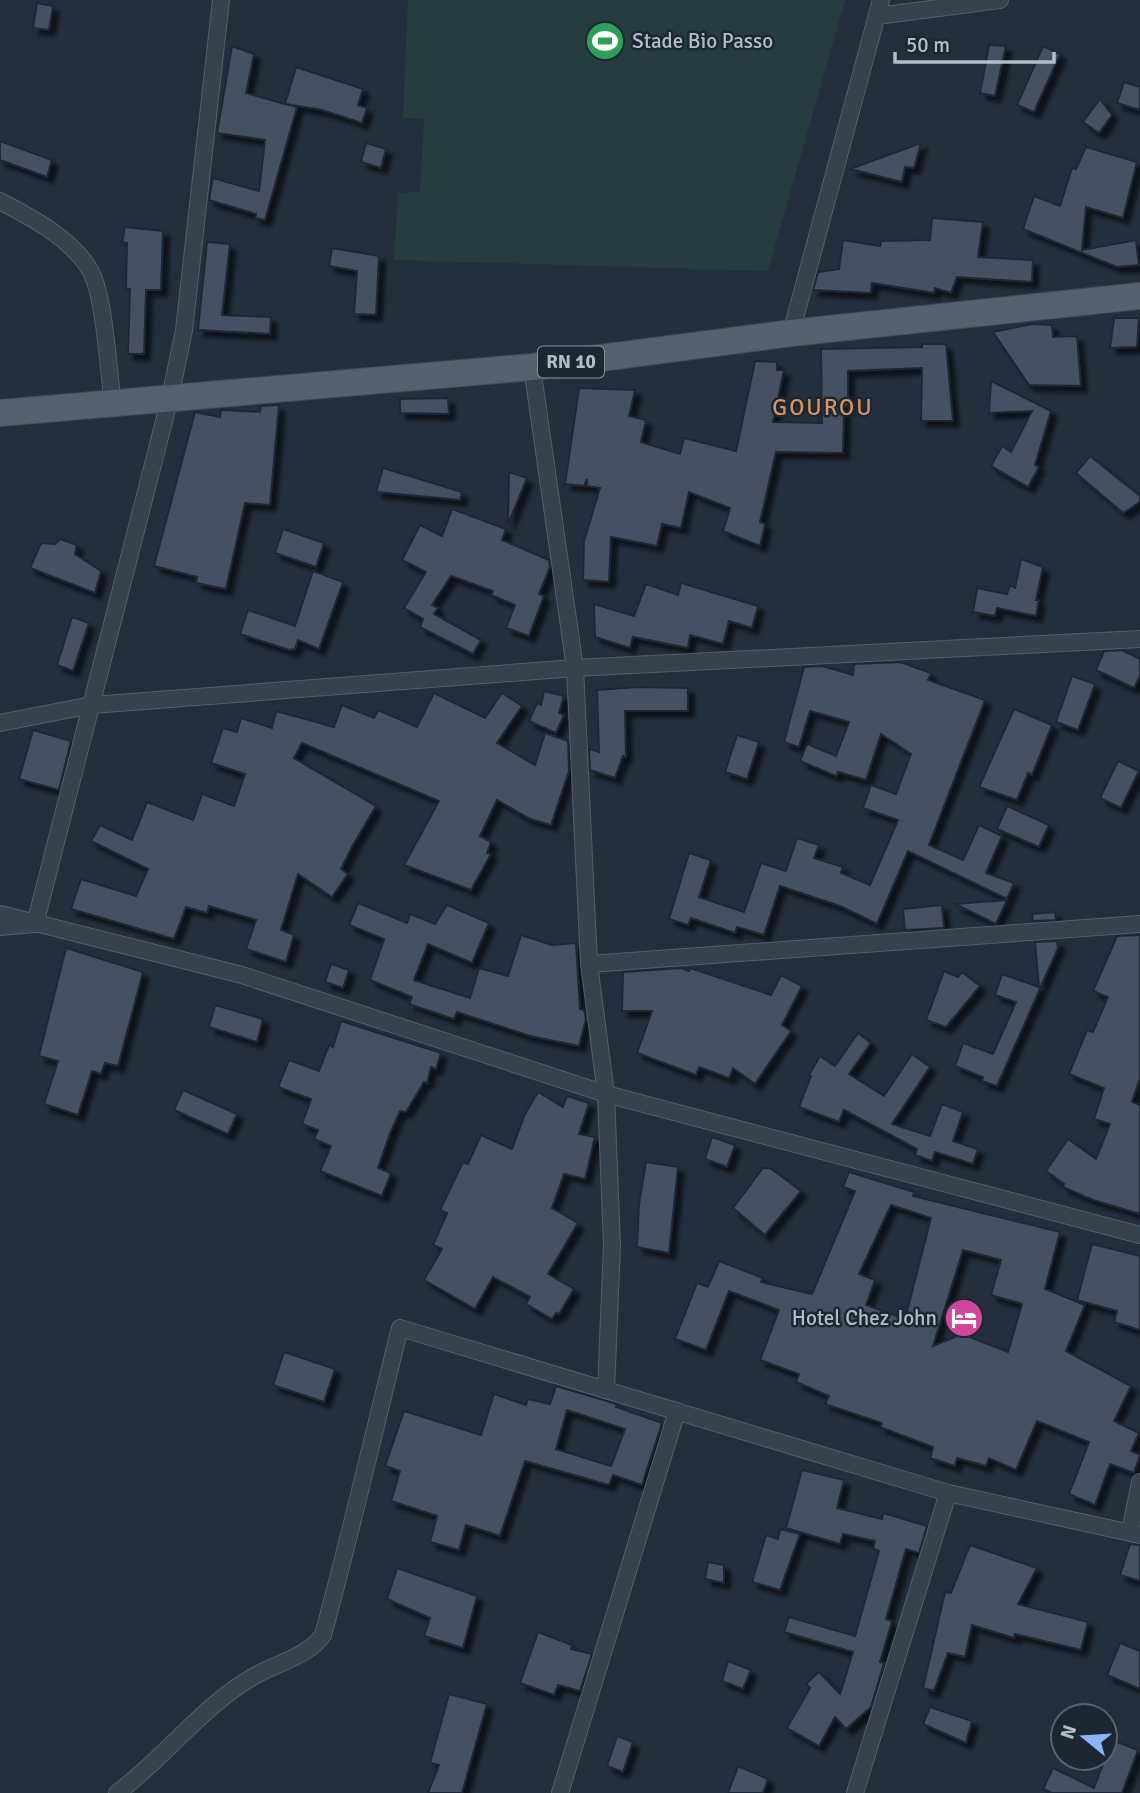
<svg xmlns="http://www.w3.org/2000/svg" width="1140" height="1793" viewBox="0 0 1140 1793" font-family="Signika,sans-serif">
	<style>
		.green { fill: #263c3f }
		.building { fill: #455162; stroke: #1f2835; stroke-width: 2; fill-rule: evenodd; filter: url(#shadow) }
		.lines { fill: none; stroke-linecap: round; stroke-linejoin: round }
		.minor-casing { stroke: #565f6c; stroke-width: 18 }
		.primary-casing { stroke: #414a57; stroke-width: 28 }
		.minor { stroke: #38414e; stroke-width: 16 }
		.primary { stroke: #56606e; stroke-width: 26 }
		.labels { text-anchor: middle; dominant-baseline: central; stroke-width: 5; stroke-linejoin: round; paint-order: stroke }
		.shield { fill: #1d2633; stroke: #878f9c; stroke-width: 2 }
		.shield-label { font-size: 19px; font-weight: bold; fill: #b4bcc9 }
		.poi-label { font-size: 21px; fill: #b4bcc9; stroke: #1d2633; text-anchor: start }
		.neighbourhood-label { font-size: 23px; letter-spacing: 2px; fill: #d59563; stroke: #1d2633 }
	</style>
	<defs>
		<filter id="shadow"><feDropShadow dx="6" dy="6" stdDeviation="2" flood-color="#0009"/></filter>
	</defs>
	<rect width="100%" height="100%" fill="#242f3e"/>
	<polygon class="green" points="408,0 845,0 768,271 394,260 398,193 420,192 424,119 403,118"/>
	<g class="building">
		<polygon points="37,3 53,6 49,30 33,28"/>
		<polygon points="989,45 1006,46 995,96 980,93"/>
		<polygon points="232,46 254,54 246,93 285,104 296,67 363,89 358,105 367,108 362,123 322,110 286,104 297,107 265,220 255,218 256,214 209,200 213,178 259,191 265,140 217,133"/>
		<polygon points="1043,46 1060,54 1034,112 1017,105"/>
		<polygon points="1124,82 1140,87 1140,110 1117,103"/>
		<polygon points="1100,99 1112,115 1099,133 1083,122"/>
		<polygon points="0,141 52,160 47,177 0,160"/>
		<polygon points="366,143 386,149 381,168 361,162"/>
		<polygon points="921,143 914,168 905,167 902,182 850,169"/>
		<polygon points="1086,147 1137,162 1123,218 1086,207 1082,250 1136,240 1139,265 1117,267 1023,229 1034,196 1060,206 1072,168 1076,169"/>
		<polygon points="932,218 983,222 978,257 1033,260 1032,282 957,277 951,293 935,288 934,293 872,283 871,293 813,290 818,272 839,269 843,240 880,246 881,241 930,240"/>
		<polygon points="125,227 163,231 161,290 146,290 144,354 128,354 130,289 126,289 127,243 122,242"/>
		<polygon points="207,242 230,244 222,315 271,317 270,334 198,330"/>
		<polygon points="332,248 379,256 376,315 354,314 357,271 329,266"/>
		<polygon points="1114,318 1139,318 1137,347 1110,348"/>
		<polygon points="1032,324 1052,325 1053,337 1077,336 1081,386 1029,385 993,332"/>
		<polygon points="922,344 946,344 953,421 921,421 922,368 848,371 848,407 844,407 843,453 776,452 760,522 765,524 760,546 723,531 730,508 689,492 681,528 662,524 657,546 611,537 609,582 583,580 584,541 600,488 587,486 587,479 584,486 565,484 579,388 635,390 629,416 646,420 641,442 680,454 684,438 736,451 755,361 777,362 777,370 784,370 773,422 822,423 821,349 922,347"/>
		<polygon points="991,381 1051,411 1035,465 1039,467 1028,487 991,466 1002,446 1011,452 1032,411 989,413"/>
		<polygon points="448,398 449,414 400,413 400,399"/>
		<polygon points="279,405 270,505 245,503 226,589 196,583 197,577 154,566 195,412 220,417 221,410 260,412 261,406"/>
		<polygon points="1090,456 1140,496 1140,502 1123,513 1076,473"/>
		<polygon points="383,468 462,492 460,500 376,492"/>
		<polygon points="509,472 527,478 509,522 508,522"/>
		<polygon points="452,509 506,529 502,540 549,560 550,567 539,594 544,596 529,636 506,628 515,605 491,595 493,591 451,576 432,605 438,608 434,614 481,640 473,654 420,627 423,619 404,608 426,572 402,560 420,525 442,536"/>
		<polygon points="283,529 324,543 316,567 275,553"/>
		<polygon points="60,539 77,545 75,554 101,571 95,593 30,568 41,543 55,544"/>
		<polygon points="1021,559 1043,567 1036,600 1039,600 1036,616 997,608 995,616 973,612 977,588 1007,594 1010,585 1015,588"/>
		<polygon points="313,571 343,582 319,649 298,640 295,649 289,650 240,634 248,610 295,626"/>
		<polygon points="681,583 758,606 752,628 729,621 723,644 690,635 688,648 633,637 630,648 595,637 594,604 634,616 646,584 678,595"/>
		<polygon points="72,617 89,623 73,671 57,665"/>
		<polygon points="1122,650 1140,659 1140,676 1134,688 1096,670 1104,651"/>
		<polygon points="900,662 931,673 928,680 985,700 929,845 963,860 979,825 1002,836 986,873 1014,883 1007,899 908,851 877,924 840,906 780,886 764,935 737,927 735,933 691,918 688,925 669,919 689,853 711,860 699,897 744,912 761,863 786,871 797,838 819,845 814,858 843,867 841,873 870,885 898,820 863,808 871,785 896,794 911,754 881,734 866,780 838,772 836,776 800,761 807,744 836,756 849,722 810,711 799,747 784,742 804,667 822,666 853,675 854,664"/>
		<polygon points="1072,676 1095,684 1078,730 1056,722"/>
		<polygon points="639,687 688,688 688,711 625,711 626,757 623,756 615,778 590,770 589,749 599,752 597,690"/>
		<polygon points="544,691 564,696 559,713 564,715 556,733 529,721 537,703 541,705"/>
		<polygon points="434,693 485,718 502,693 522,706 497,743 535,765 545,733 568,741 569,771 551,825 530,819 497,800 480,836 491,842 487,853 491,854 471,890 404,865 439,801 302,743 294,758 376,806 353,845 341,869 348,874 332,897 298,874 281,930 294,935 286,962 246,949 256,920 209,906 207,913 186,907 174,939 71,909 81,879 136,896 148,869 91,841 100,825 132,840 147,802 193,820 202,794 234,806 245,774 211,763 223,728 237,732 241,718 272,728 276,711 334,727 342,705 374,718 378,710 417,727"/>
		<polygon points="1014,709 1052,725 1032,775 1028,773 1017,800 979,787"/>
		<polygon points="33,730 71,741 59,790 19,779"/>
		<polygon points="737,735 759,742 747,779 725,772"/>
		<polygon points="1118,761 1139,771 1121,808 1100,798"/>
		<polygon points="1007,806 1049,825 1039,847 997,829"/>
		<polygon points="1007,900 996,924 955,904"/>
		<polygon points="358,903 407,923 410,914 435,924 447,905 489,923 472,963 428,944 414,980 470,998 479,968 508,976 521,935 552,945 576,943 580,1009 584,1010 586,1019 579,1046 530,1036 457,1012 454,1019 409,1004 412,997 370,980 384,939 349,925"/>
		<polygon points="942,905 944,928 905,930 903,909"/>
		<polygon points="1055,912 1056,920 1033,921 1032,914"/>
		<polygon points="1140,935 1140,1078 1132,1102 1140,1105 1140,1214 1093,1200 1063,1187 1064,1184 1046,1171 1068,1139 1096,1159 1110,1124 1094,1119 1104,1088 1069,1074 1087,1030 1093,1032 1108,997 1093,991 1117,936"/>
		<polygon points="1057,941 1058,948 997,1086 982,1081 983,1077 955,1066 963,1043 993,1054 1016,1002 995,995 1002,974 1039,987 1035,942"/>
		<polygon points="66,948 143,972 118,1066 105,1063 101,1074 92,1071 78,1115 44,1104 58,1061 39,1056"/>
		<polygon points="331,964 349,970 343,988 325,982"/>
		<polygon points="681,968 689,971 690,968 771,995 781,975 802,986 782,1025 791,1031 755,1084 733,1068 729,1078 699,1067 696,1075 637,1053 652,1011 622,1011 623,972"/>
		<polygon points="944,971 958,977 962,972 980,986 946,1027 926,1020"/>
		<polygon points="215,1005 263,1019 257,1042 209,1027"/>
		<polygon points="341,1021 441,1053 436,1069 431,1067 427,1083 424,1082 406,1112 400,1111 390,1133 378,1168 391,1173 382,1196 320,1171 331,1146 314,1139 318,1130 302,1124 311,1099 278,1087 289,1060 319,1071 329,1045 333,1047"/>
		<polygon points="858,1033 871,1043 849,1074 884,1096 912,1054 930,1067 892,1124 930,1136 942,1104 963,1112 953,1141 978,1149 973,1164 935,1152 932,1161 915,1155 917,1149 844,1110 839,1122 799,1107 811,1076 809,1075 820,1056 835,1066"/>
		<polygon points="183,1090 237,1114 228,1134 174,1110"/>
		<polygon points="538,1092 563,1107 567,1096 589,1103 579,1134 595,1137 585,1179 564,1174 552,1208 578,1223 548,1274 574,1289 559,1314 556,1313 552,1319 526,1304 530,1297 493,1277 475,1309 424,1280 442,1249 433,1245 447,1213 440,1210 463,1162 468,1164 481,1135 512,1149 525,1114"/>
		<polygon points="712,1137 735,1145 727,1167 705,1159"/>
		<polygon points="646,1162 678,1167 669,1253 637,1247 639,1204"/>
		<polygon points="763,1168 770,1168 801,1191 765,1235 733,1208"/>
		<path d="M849 1172 914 1192 913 1196 1060 1232 1045 1289 1085 1305 1066 1351 1131 1386 1114 1421 1139 1433 1131 1451 1140 1455 1134 1473 1110 1464 1095 1505 1069 1494 1089 1442 1037 1421 1016 1470 989 1458 986 1466 957 1458 955 1466 930 1458 933 1447 880 1427 882 1423 825 1404 829 1396 796 1382 799 1374 760 1360 779 1310 729 1291 706 1350 675 1339 697 1283 708 1287 719 1261 763 1278 761 1282 812 1294 855 1191 843 1187ZM891 1205 931 1218 905 1319 866 1305 875 1280 859 1274ZM963 1250 1001 1260 991 1295 1022 1304 1008 1352 962 1334 933 1346Z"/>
		<polygon points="1092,1244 1140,1256 1140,1330 1114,1322 1117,1311 1077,1300"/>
		<polygon points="284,1352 335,1369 324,1402 273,1385"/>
		<path d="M556 1386 617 1404 616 1407 662 1423 642 1485 613 1475 609 1485 525 1461 500 1536 466 1525 459 1550 430 1542 437 1516 391 1501 400 1471 385 1466 404 1411 481 1435 494 1394 526 1405 528 1399 550 1404ZM567 1410 625 1429 611 1466 556 1449Z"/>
		<polygon points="802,1470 844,1480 837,1508 882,1519 883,1513 927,1526 919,1553 906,1549 886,1619 892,1621 880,1662 884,1663 871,1707 846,1729 835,1717 819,1746 787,1728 810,1688 806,1684 819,1672 840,1694 853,1652 784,1632 789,1617 855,1636 879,1551 873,1549 875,1541 843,1534 840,1544 786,1528"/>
		<polygon points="780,1529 800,1534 780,1590 752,1582 766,1535 778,1539"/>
		<polygon points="1130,1544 1140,1545 1140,1581 1120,1575"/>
		<polygon points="970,1545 1037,1568 1018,1604 1088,1622 1081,1650 1015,1634 1014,1638 972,1625 965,1657 948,1653 934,1691 923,1688 945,1592 951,1593"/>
		<polygon points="708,1562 724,1565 724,1583 705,1579"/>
		<polygon points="397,1568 477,1596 463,1648 424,1636 430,1618 387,1599"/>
		<polygon points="538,1632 572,1645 571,1649 592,1654 580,1691 558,1685 554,1695 520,1683"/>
		<polygon points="1120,1643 1140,1651 1140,1689 1107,1675"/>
		<polygon points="728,1661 751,1670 743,1689 722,1681"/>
		<polygon points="449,1694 487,1704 462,1793 428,1793 439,1765 430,1763"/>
		<polygon points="930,1707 972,1721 966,1743 923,1724"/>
		<polygon points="617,1736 633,1742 623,1772 607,1766"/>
		<polygon points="1112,1740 1138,1750 1122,1793 1052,1793 1043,1789 1053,1768 1094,1788"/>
		<polygon points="738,1766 768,1779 763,1793 728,1793"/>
	</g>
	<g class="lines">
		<g class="minor-casing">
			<g id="minor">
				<polyline points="877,16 1000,0"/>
				<path d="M0 201C32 218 71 238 90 270 105 296 108 371 113 403"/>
				<polyline points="791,333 881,0"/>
				<polyline points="532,367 575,668 589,964 606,1094 612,1245 606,1390"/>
				<polyline points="0,723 92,705 575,668 1140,639"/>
				<polyline points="0,914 242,975 606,1094 1140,1235"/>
				<polyline points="0,927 35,924 170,398 184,330 221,0"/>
				<polyline points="589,964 1140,924"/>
				<polyline points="1130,1532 1140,1482"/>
				<path d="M117 1793C166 1757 204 1703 258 1674 280 1662 308 1656 323 1635 351 1533 374 1431 400 1328L948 1493 1140 1535"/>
				<polyline points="560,1793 677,1411"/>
				<polyline points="855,1793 948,1493"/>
			</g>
		</g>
		<g class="primary-casing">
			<polyline id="primary" points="0,413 532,367 791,333 1140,296"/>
		</g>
		<use href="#minor" class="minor"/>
		<use href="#primary" class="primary"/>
	</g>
	<defs>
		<g id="stadium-disc" transform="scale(2.0125)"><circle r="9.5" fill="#2e9e5b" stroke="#1d2633"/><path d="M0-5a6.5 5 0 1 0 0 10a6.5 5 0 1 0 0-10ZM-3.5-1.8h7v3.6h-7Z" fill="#fff"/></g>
		<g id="hotel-disc" transform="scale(2.0125)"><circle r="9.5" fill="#d1479c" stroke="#1d2633"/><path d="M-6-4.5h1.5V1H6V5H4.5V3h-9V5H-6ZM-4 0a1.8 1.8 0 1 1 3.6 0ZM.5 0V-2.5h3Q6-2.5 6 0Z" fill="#fff"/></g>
	</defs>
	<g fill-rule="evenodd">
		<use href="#stadium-disc" x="605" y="41"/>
		<use href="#hotel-disc" x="964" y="1318"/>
	</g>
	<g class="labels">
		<rect class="shield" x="538" y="346.5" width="66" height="31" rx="5"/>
		<g class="shield-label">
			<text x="571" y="362">RN 10</text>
		</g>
		<g class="poi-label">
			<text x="632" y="41">Stade Bio Passo</text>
			<text x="937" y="1318" text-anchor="end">Hotel Chez John</text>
		</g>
		<g class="neighbourhood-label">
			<text x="823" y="407">GOUROU</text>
		</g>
	</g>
	<g transform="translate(1084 1737) rotate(288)"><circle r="33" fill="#1d2633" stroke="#59626f" stroke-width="2"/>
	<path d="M0-5L12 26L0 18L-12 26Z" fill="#8ab4f8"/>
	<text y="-10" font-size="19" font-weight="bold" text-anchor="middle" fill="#b4bcc9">N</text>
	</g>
	<path d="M895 52v10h159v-10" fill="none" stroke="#b4bcc9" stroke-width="3.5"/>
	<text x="906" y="52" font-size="21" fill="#b4bcc9" stroke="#1d2633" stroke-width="5" paint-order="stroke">50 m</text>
</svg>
